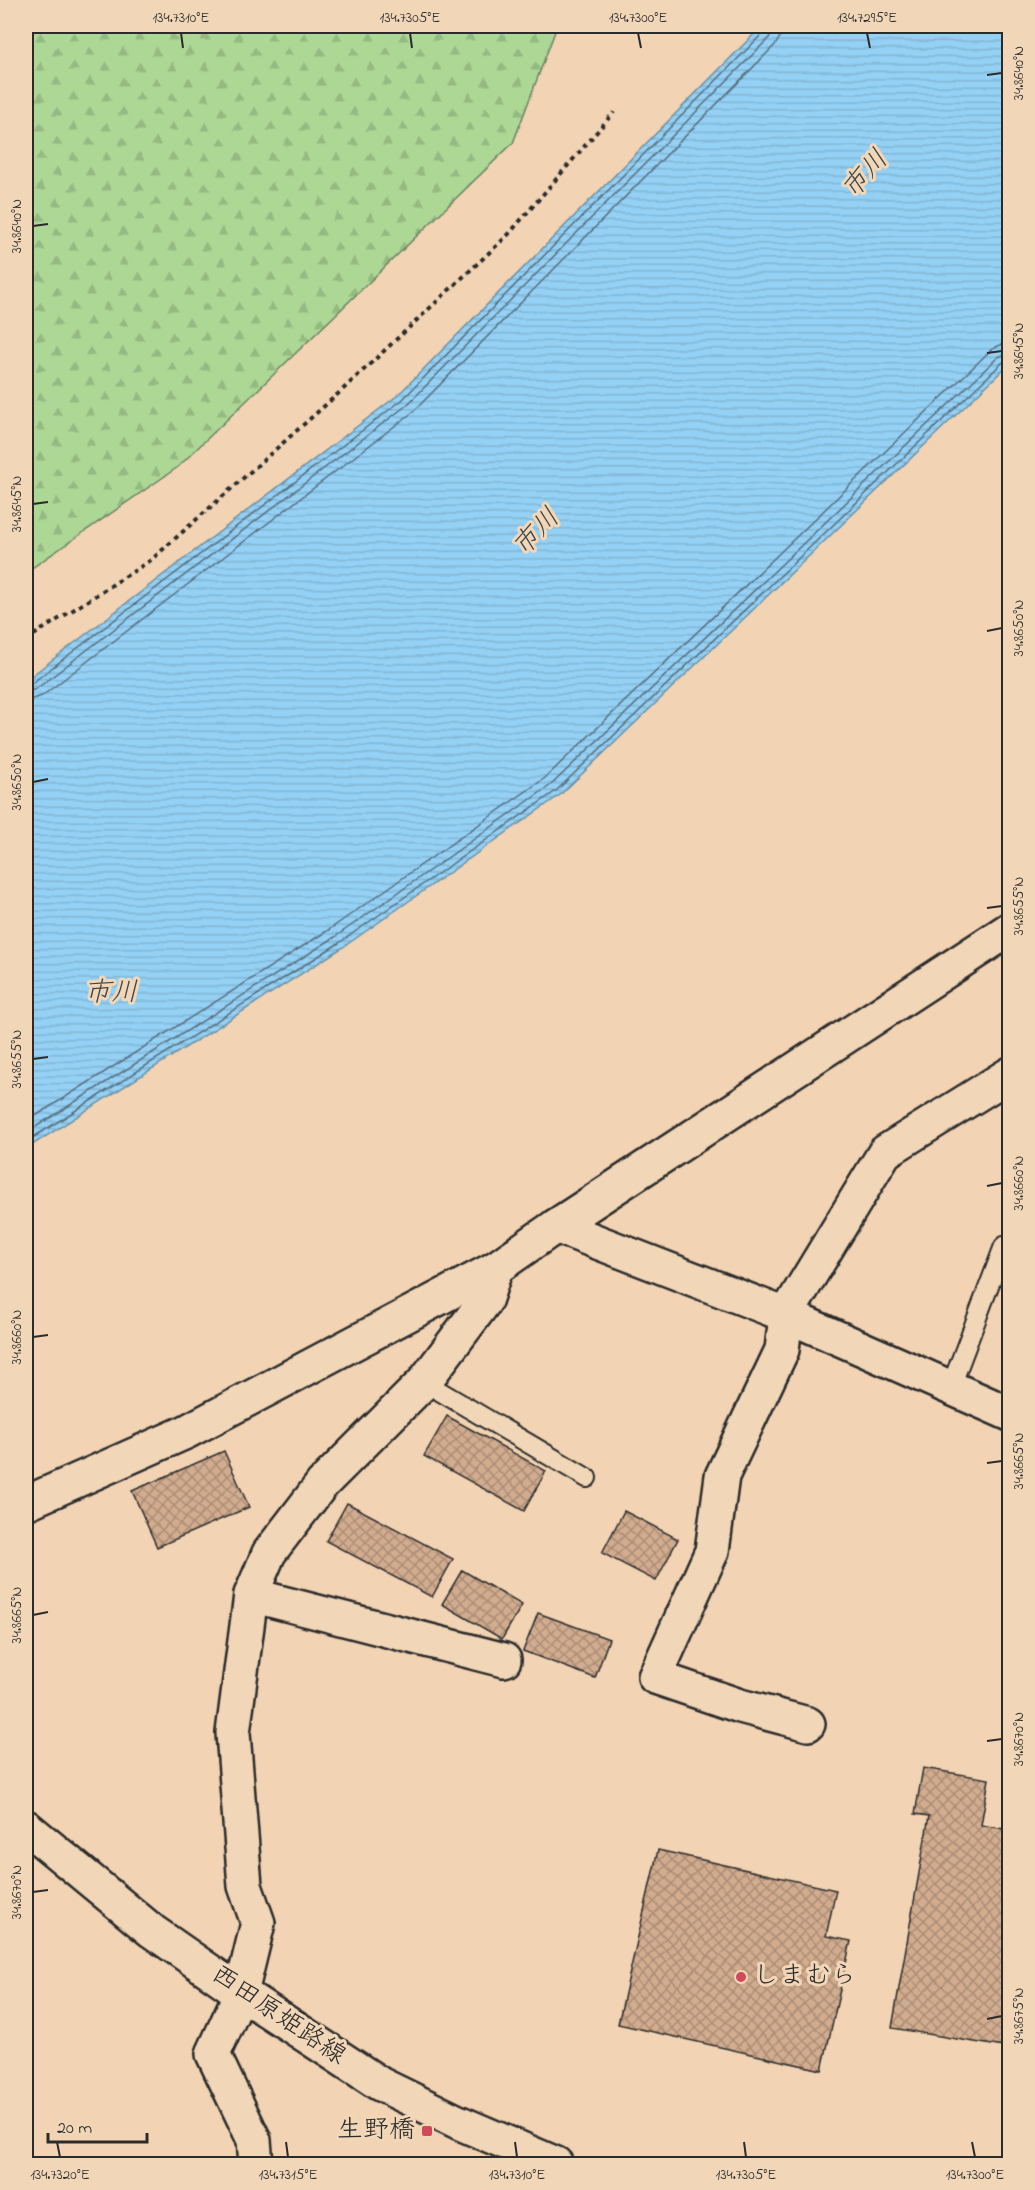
<svg xmlns="http://www.w3.org/2000/svg" width="1035" height="2190" viewBox="0 0 1035 2190" font-family="'Indie Flower','Klee One',sans-serif">
	<style>
		.forest { fill: url(#forest-firs); stroke: #6c8160; stroke-width: 1.5 }
		.water { fill: url(#water-rules); stroke: #6a8fa4; stroke-width: 1.5 }
		.lines { fill: none; stroke-linecap: round; stroke-linejoin: round }
		.shore { stroke: #556d7c; stroke-width: 1.5 }
		.building { fill: url(#building-cross-hatch); stroke: #2b2b2b; stroke-width: 1.5 }
		.service-casing { stroke: #2b2b2b; stroke-width: 22 }
		.minor-casing { stroke: #2b2b2b; stroke-width: 38 }
		.secondary-casing { stroke: #2b2b2b; stroke-width: 38 }
		.path { stroke: #2b2b2b; stroke-width: 4; stroke-dasharray: 4.5 4.5; stroke-linecap: butt }
		.service { stroke: #f1d7b8; stroke-width: 18 }
		.minor { stroke: #f1d7b8; stroke-width: 33 }
		.secondary { stroke: #f1d7b8; stroke-width: 33 }
		.ticks { fill: none; stroke: #2b2b2b; stroke-width: 2 }
		.poi-dot { fill: #d1495b; stroke: #f1d7b8; stroke-width: 2 }
		.labels { text-anchor: middle; dominant-baseline: central; stroke-width: 6; stroke-linejoin: round; paint-order: stroke }
		.poi-label { font-size: 26px; fill: #2b2b2b; stroke: #f1d7b8; text-anchor: start }
		.street-label { font-size: 26px; fill: #2b2b2b; stroke: #f1d7b8 }
		.water-label { font-size: 27px; font-style: italic; fill: #3b4449; stroke: #f1d7b8 }
		.neatline { fill: none; stroke: #2b2b2b; stroke-width: 2 }
		.ticks-label { font-size: 15px; text-anchor: middle; fill: #2b2b2b }
	</style>
	<defs>
		<pattern id="forest-firs" width="22" height="20" patternUnits="userSpaceOnUse" patternTransform="scale(1.5)"><rect width="22" height="20" fill="#acd795"/><path d="M5 1l3.5 6h-7zM16 11l3.5 6h-7z" fill="#94b981"/></pattern>
		<pattern id="water-rules" width="6" height="5" patternUnits="userSpaceOnUse" patternTransform="scale(1.5)"><rect width="6" height="5" fill="#94d1f5"/><path d="M0 2.5h6" fill="none" stroke="#80b4d2"/></pattern>
		<pattern id="building-cross-hatch" width="8" height="8" patternUnits="userSpaceOnUse" patternTransform="scale(1.5)"><rect width="8" height="8" fill="#d1ac8f"/><path d="M0 0l8 8M0 8l8-8" fill="none" stroke="#aa8c75"/></pattern>
	</defs>
	<rect width="100%" height="100%" fill="#f2d4b4"/>
	<filter id="ink" filterUnits="userSpaceOnUse"><feTurbulence type="fractalNoise" baseFrequency=".0167" numOctaves="2"/><feDisplacementMap in="SourceGraphic" scale="12" xChannelSelector="R" yChannelSelector="G"/><feConvolveMatrix kernelMatrix="1 2 1 2 8 2 1 2 1" color-interpolation-filters="sRGB"/></filter>
	<g filter="url(#ink)">
		<polygon class="forest" points="26,26 557,26 513,143 178,467 26,572"/>
		<polygon class="water" points="762,26 1009,26 1009,364 560,795 342,948 26,1149 26,680 398,395"/>
		<g class="lines">
			<g class="shore">
				<polyline points="26,684 32,683 402,400 764,32 766,26"/>
				<polyline points="26,692 36,689 407,405 769,38 774,26"/>
				<polyline points="26,701 42,696 413,412 776,44 781,35 783,26"/>
				<polyline points="26,1122 330,929 545,778 991,350 1000,345 1010,344"/>
				<polyline points="26,1133 335,937 551,785 998,357 1010,353"/>
				<polyline points="26,1142 339,943 556,791 1003,362 1010,360"/>
			</g>
		</g>
		<g class="building">
			<polygon points="447,1416 546,1471 524,1511 424,1456"/>
			<polygon points="224,1451 249,1507 157,1547 132,1491"/>
			<polygon points="347,1503 453,1559 432,1597 326,1541"/>
			<polygon points="624,1511 678,1539 656,1581 602,1553"/>
			<polygon points="462,1570 522,1605 502,1639 442,1604"/>
			<polygon points="538,1613 609,1639 595,1678 523,1651"/>
			<polygon points="923,1768 989,1779 981,1825 1010,1830 1010,2048 892,2028 929,1816 915,1814"/>
			<polygon points="658,1850 836,1890 826,1936 851,1941 822,2070 618,2024"/>
		</g>
		<g class="lines">
			<g class="service-casing">
				<g id="service">
					<polyline points="424,1382 587,1478"/>
					<polyline points="950,1389 1004,1246"/>
				</g>
			</g>
			<g class="minor-casing">
				<g id="minor">
					<polyline points="556,1226 786,1315 1010,1414"/>
					<polyline points="26,1503 186,1432 496,1268 556,1226 1010,929"/>
					<polyline points="251,1595 504,1660"/>
					<polyline points="808,1724 740,1706 655,1677 712,1551 722,1476 782,1350 786,1315 885,1152 1010,1074"/>
					<polyline points="256,2164 254,2140 213,2054 241,1993 258,1923 245,1886 233,1733 251,1595 269,1553 322,1484 424,1382 485,1301 496,1268"/>
				</g>
			</g>
			<g class="secondary-casing">
				<polyline id="secondary" points="26,1827 152,1931 241,1993 380,2084 458,2122 556,2164"/>
			</g>
			<polyline class="path" points="26,640 151,560 339,393 508,235 614,112"/>
			<use href="#service" class="service"/>
			<use href="#minor" class="minor"/>
			<use href="#secondary" class="secondary"/>
		</g>
	</g>
	<path class="ticks" d="M181 33 183 48M410 33 412 48M638 33 641 48M867 33 870 48M987 75 1002 73M33 226 48 224M987 353 1002 351M33 504 48 502M987 631 1002 628M33 782 48 779M987 908 1002 906M33 1059 48 1057M987 1186 1002 1183M33 1337 48 1335M987 1463 1002 1461M33 1615 48 1612M987 1741 1002 1739M33 1892 48 1890M987 2019 1002 2016M57 2142 60 2157M286 2142 288 2157M515 2142 517 2157M744 2142 746 2157M972 2142 975 2157"/>
	<g class="poi-dot">
		<circle cx="741" cy="1977" r="6"/>
		<rect x="421" y="2125" width="12" height="12" rx="3"/>
	</g>
	<g class="labels">
		<g class="poi-label">
			<text x="753" y="1977">しまむら</text>
			<text x="415" y="2131" text-anchor="end">生野橋</text>
		</g>
		<g class="street-label">
			<text transform="translate(278 2016) rotate(34)">西田原姫路線</text>
		</g>
		<g class="water-label">
			<text transform="translate(866 175) rotate(-48)">市川</text>
			<text transform="translate(537 533) rotate(-46)">市川</text>
			<text x="111" y="993">市川</text>
		</g>
	</g>
	<rect width="1035" height="2190" fill="none" stroke="#f1d7b8" stroke-width="66"/>
	<path d="M48 2133v9h99v-9" fill="none" stroke="#2b2b2b" stroke-width="3"/>
	<text x="57" y="2133" font-size="18" fill="#2b2b2b" stroke="#f1d7b8" stroke-width="4.5" paint-order="stroke">20 m</text>
	<rect x="33" y="33" width="969" height="2124" class="neatline"/>
	<g class="ticks-label">
		<text x="181" y="22">134.7310°E</text>
		<text x="410" y="22">134.7305°E</text>
		<text x="638" y="22">134.7300°E</text>
		<text x="867" y="22">134.7295°E</text>
		<text transform="translate(1018 73) rotate(-90)" y="5">34.8640°N</text>
		<text transform="translate(16 226) rotate(-90)" y="5">34.8640°N</text>
		<text transform="translate(1018 351) rotate(-90)" y="5">34.8645°N</text>
		<text transform="translate(16 504) rotate(-90)" y="5">34.8645°N</text>
		<text transform="translate(1018 628) rotate(-90)" y="5">34.8650°N</text>
		<text transform="translate(16 782) rotate(-90)" y="5">34.8650°N</text>
		<text transform="translate(1018 906) rotate(-90)" y="5">34.8655°N</text>
		<text transform="translate(16 1059) rotate(-90)" y="5">34.8655°N</text>
		<text transform="translate(1018 1183) rotate(-90)" y="5">34.8660°N</text>
		<text transform="translate(16 1337) rotate(-90)" y="5">34.8660°N</text>
		<text transform="translate(1018 1461) rotate(-90)" y="5">34.8665°N</text>
		<text transform="translate(16 1615) rotate(-90)" y="5">34.8665°N</text>
		<text transform="translate(1018 1739) rotate(-90)" y="5">34.8670°N</text>
		<text transform="translate(16 1892) rotate(-90)" y="5">34.8670°N</text>
		<text transform="translate(1018 2016) rotate(-90)" y="5">34.8675°N</text>
		<text x="60" y="2179">134.7320°E</text>
		<text x="288" y="2179">134.7315°E</text>
		<text x="517" y="2179">134.7310°E</text>
		<text x="746" y="2179">134.7305°E</text>
		<text x="975" y="2179">134.7300°E</text>
	</g>
</svg>
